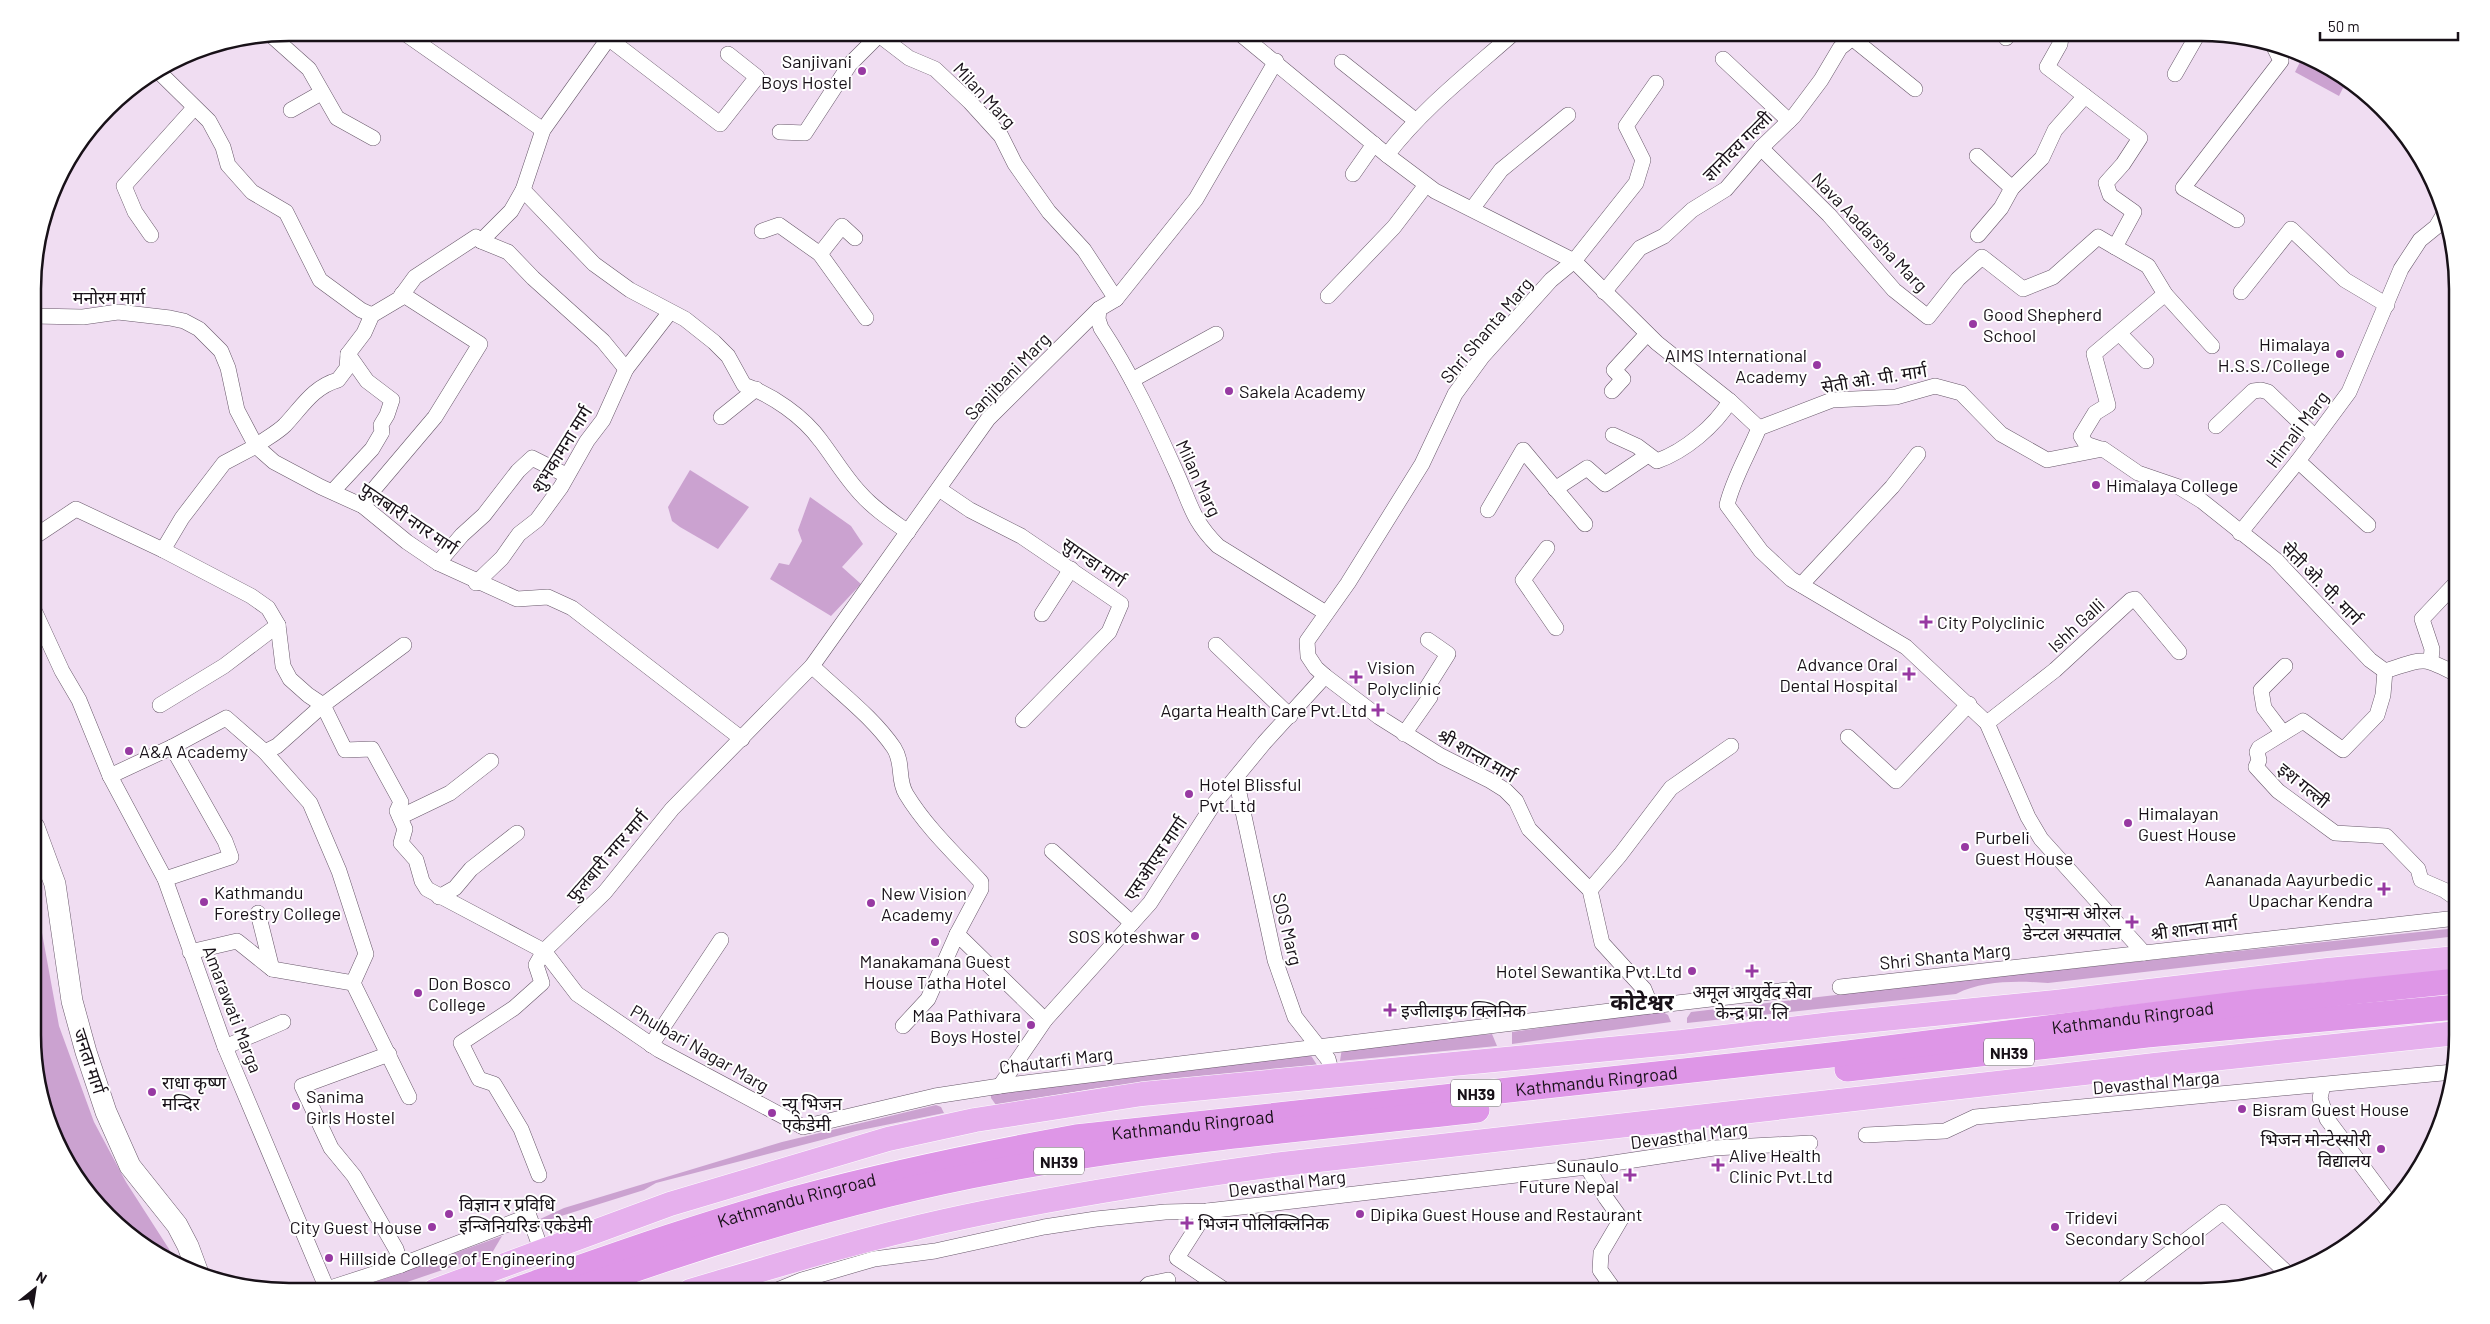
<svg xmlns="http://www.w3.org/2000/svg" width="2490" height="1324" viewBox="0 0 2490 1324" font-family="Barlow,'Noto Sans Devanagari',sans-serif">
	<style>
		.green { fill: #cba2d0 }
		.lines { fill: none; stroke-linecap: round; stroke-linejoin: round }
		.minor-casing { stroke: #68586a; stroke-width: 16 }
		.secondary-casing { stroke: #68586a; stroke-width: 22 }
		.primary-casing { stroke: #fff; stroke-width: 25 }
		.trunk-casing { stroke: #fff; stroke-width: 26 }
		.minor { stroke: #fff; stroke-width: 15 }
		.secondary { stroke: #fff; stroke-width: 21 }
		.primary { stroke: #e6b0ed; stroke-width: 24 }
		.trunk { stroke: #de96e7; stroke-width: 25 }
		.poi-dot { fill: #9739a2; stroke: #fff; stroke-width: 2 }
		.labels { text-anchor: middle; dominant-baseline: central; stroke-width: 4; stroke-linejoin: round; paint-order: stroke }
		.shield { fill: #fff; stroke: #5d585d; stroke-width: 1 }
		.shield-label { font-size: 16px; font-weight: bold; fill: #181118 }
		.poi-label { font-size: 18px; fill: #181118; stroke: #fff; text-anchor: start }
		.street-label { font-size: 18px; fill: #181118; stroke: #fff }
		.district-label { font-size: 22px; font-weight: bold; fill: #181118; stroke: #fff }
		.rim { fill: none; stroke: #181118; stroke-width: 2.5 }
	</style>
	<rect width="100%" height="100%" fill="#f0ddf2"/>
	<g class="green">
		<polygon points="2315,59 2353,85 2349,91 2343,88 2339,96 2295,72 2300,62 2307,66"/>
		<polygon points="690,470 749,507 718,549 680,527 672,521 668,507"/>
		<polygon points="810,497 851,526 863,544 842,567 861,584 831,616 770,579 779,563 789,565 802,541 798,530"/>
		<polygon points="34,889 59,1026 94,1122 126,1182 169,1249 177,1266 120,1228 85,1191 52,1133 35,1068"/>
		<path d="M2457 928V936L2048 983C2018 981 1984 980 1956 994L1687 1023V1018L1691 1012 1972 979Z"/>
		<polygon points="1661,1011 1668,1015 1671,1022 1512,1044 1512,1032"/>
		<polygon points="1492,1034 1497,1046 1340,1061 1342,1048"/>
		<polygon points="1310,1054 1317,1065 1098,1088 996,1105 991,1098 991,1093"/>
		<polygon points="936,1105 941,1107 944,1113 856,1131 656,1183 644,1190 542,1222 538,1220 564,1208 782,1142"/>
		<polygon points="502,1236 492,1253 381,1291 356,1291 355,1289"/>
	</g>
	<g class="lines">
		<g class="minor-casing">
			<g id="minor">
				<polyline points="403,32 543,130"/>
				<polyline points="879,32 879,35 909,58 935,69 970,102 1001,136 1015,164 1049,212 1084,250 1116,299"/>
				<polyline points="1238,32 1387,155 1435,191 1574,261 1657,343 1730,401 1759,428"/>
				<polyline points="2062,32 2060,44 2047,67 2140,138 2123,164 2106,183 2110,195 2134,212 2115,247 2148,266 2165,294 2094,354 2108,405 2095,413 2081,436 2086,444 2101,449"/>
				<polyline points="272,36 309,69 337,118 373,138"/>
				<polyline points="608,38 720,124 757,77 728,54"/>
				<polyline points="1852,38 1915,89"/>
				<polyline points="2006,38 2010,32"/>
				<polyline points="1723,59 1789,121"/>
				<polyline points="1342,62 1415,120"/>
				<polyline points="159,72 209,121 223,147 228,165 252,192 286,212 320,280 361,310 372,315"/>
				<polyline points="2175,74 2199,32"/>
				<polyline points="1656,83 1626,126 1643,160 1636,183 1574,261 1551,280 1482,357 1455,394 1422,464 1348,583 1307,641 1308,656 1316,668 1325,676 1379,717 1441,756 1489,780 1505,790 1516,801 1529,829 1590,890 1602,943 1644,989 1651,1006 1788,990"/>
				<polyline points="291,110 321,93"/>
				<polyline points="780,132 805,133 850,64 879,35"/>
				<polyline points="1761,148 1829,215 1894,290 1928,317 1958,279 1982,257 2023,289 2053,277 2098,237 2115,247"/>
				<path d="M1387 155C1423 108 1470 72 1515 32"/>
				<polyline points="1977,156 2012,188 2042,158 2055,130 2085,96"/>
				<polyline points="1353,174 1374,144"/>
				<path d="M523 190 594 264 630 290 685 319 714 342 728 356 744 385C772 395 803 416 821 441 834 458 845 477 860 493 873 508 891 520 908 532"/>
				<polyline points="1472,209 1501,170 1568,115"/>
				<polyline points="2237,220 2183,188 2281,61 2272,43"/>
				<polyline points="762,231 779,225 820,254 842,226 855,238"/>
				<polyline points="151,235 135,212 124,186 194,108"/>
				<polyline points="1978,235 2001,208 2012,188"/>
				<polyline points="481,241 508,252 533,278 603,341 626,369"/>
				<polyline points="820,254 866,318"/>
				<polyline points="1604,292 1640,248 1664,236 1692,210 1726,189 1761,148 1794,116 1821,80 1840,48 1860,32"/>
				<polyline points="2241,292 2291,229 2345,280 2387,305"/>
				<polyline points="2165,294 2212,346"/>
				<polyline points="1328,296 1394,227 1426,185"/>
				<path d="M1099 309 1098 319 1101 328C1131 373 1155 425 1177 474 1191 505 1192 520 1218 546L1326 613"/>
				<path d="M33 316 83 317 118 312 170 318 184 321 199 329 221 351 228 368 237 410 256 446C265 439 277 433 285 425 302 407 313 387 338 380L347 368 348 354 364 333 372 315 399 299 415 277 476 237 481 241 511 211 523 190 543 130 613 32"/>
				<polyline points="2120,334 2146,361"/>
				<polyline points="1132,380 1216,334"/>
				<polyline points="1612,391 1623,379 1614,370 1647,334"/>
				<polyline points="721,417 756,389"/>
				<polyline points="2216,426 2253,391 2261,390 2268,392 2315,437"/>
				<path d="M1759 428 1832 400 1896 397 1935 386 1961 393 2001 434 2047 460 2103 449 2138 473 2179 487 2202 501 2276 560 2370 660 2385 671C2423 659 2420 655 2456 674"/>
				<path d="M1759 428C1748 455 1733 479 1727 505L1761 551 1791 579 1906 647 1987 723 2028 817 2041 839 2144 953"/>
				<path d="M1613 435 1637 446 1657 461C1685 451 1715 426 1730 401"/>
				<polyline points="2298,461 2368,525"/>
				<polyline points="939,489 970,510 1021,536 1121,604 1109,632 1023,720"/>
				<polyline points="1555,489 1587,468 1605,484 1648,455"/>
				<polyline points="333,491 372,449 382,432 381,425 387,415 392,400 367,381 348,354"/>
				<polyline points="363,506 369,495 435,417 480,344 402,294"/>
				<polyline points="1488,510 1523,450 1585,524"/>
				<polyline points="2240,533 2298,461 2349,392 2401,269 2420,240 2436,227 2445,212"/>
				<polyline points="34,537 76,509 163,550 182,518 224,463 256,446 274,462 321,487 363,506 407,542 438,563 517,599 548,597 572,608 742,739"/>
				<polyline points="1547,548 1523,580 1556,628"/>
				<polyline points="163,550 251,596 268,608 278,625 283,666 290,679 308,695 323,705 345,750 372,749 401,802 397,811 405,829 401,843 416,860 422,881 427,889 544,951 577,994 659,1050 803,1127 935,1096 1000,1086 1651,1006"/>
				<polyline points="438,563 462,535 484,515 518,471 532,458 566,475"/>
				<polyline points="476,583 502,558 519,534 537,520 561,487 587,441 603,420 626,369 670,312"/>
				<polyline points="1801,585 1892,487 1918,454"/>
				<polyline points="34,610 62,671 79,700 110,776 165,879 225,1047 327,1289"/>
				<polyline points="1042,614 1071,569"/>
				<polyline points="1216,645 1290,716"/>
				<polyline points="2431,660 2432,649 2422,619 2456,583"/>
				<path d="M812 666C839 692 873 717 894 748 904 764 897 779 906 794 926 827 955 854 981 882V889L957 934"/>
				<polyline points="2385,671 2383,695 2377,715 2343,750 2303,721 2259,748 2257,752 2259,760 2256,767 2278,791 2335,833 2386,836 2418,869 2421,880 2444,890 2457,899"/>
				<polyline points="160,705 224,666 278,625"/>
				<polyline points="1987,723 2055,670 2131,600 2135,599 2179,652"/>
				<polyline points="2283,733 2264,708 2261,690 2285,666"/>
				<polyline points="1404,734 1430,697 1426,689 1448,654 1428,640"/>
				<polyline points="1848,737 1896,781 1969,704"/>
				<polyline points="265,752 277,746 323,705 404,645"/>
				<polyline points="110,776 172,747 226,718 265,752 310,803 339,871 366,954 353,983"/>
				<polyline points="1236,779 1275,960 1295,1017 1328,1059 1333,1077"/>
				<polyline points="400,817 450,793 491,761"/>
				<polyline points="1052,851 1132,923"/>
				<polyline points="165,879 231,857 225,841 172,747"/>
				<polyline points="1590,890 1620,855 1671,788 1731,746"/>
				<polyline points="439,897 455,888 471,869 517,833"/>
				<polyline points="258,913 272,969"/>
				<polyline points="190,952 237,941 272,969 353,983"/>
				<polyline points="353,983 409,1097"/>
				<polyline points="1840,987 2457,918"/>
				<polyline points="903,1026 928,999 957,934 1045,1020"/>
				<polyline points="651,1045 721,940"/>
				<polyline points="225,1047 283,1022"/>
				<polyline points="389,1054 302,1086 331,1148 354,1176 396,1249 401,1265"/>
				<polyline points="2323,1085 2320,1098 2327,1119 2392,1206"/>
				<polyline points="1000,1086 1045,1020 1150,903 1213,805 1264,743 1325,676"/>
				<polyline points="1866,1135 1945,1131 1975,1117 2453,1072"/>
				<polyline points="1587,1167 1606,1198 1621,1219 1601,1253 1600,1270 1615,1291"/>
				<polyline points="539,1175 521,1129 494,1084 479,1079 461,1043 514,1008 542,983 536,965 544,951 605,892 672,809 812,666 988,419 1099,309 1116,299 1196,199 1276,61"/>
				<polyline points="1207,1211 1177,1258 1226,1291"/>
				<polyline points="321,1291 401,1265 529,1216 542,1252"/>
				<polyline points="775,1291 802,1280 874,1259 935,1251 1044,1227 1096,1219 1165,1212 1207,1211 1587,1167 1714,1148 1810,1143"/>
				<polyline points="1142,1291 1149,1284 1168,1280"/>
				<polyline points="2120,1291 2223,1212 2289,1275"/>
			</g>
		</g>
		<g class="secondary-casing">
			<polyline id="secondary" points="34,827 55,884 72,1001 86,1052 106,1112 130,1166 177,1225 188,1246 198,1273"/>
		</g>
		<g class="primary-casing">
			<g id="primary">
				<polyline points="434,1291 670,1204 888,1139 975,1120 1142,1094 1682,1042 1832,1024 2056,1002 2328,970 2457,958"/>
				<path d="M690 1291C775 1266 859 1240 945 1221 1054 1197 1164 1180 1274 1165L2155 1065 2457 1033"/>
			</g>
		</g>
		<g class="trunk-casing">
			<g id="trunk">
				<polyline points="1847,1069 2147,1035 2457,1007"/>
				<path id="s1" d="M513 1291C607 1258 701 1224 798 1198 890 1173 982 1154 1076 1137L1840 1054 2254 1002 2457 981"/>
				<path d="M573 1291C712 1241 855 1197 1002 1170 1158 1140 1318 1128 1477 1110"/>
			</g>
		</g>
		<use href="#minor" class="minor"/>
		<use href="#secondary" class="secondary"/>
		<use href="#primary" class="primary"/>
		<use href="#trunk" class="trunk"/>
	</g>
	<g class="poi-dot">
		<circle cx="862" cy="71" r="5"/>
		<circle cx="1973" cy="324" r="5"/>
		<circle cx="2340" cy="354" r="5"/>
		<circle cx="1817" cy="365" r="5"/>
		<circle cx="1229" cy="391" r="5"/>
		<circle cx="2096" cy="485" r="5"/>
		<path d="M1923.5 614.5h5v5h5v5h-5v5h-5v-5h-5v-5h5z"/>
		<path d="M1906.5 666.5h5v5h5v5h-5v5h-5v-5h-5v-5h5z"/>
		<path d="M1353.5 669.5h5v5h5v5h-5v5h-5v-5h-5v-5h5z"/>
		<path d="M1375.5 702.5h5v5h5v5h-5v5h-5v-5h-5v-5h5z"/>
		<circle cx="129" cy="751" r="5"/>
		<circle cx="1189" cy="794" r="5"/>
		<circle cx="2128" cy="823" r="5"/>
		<circle cx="1965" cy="847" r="5"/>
		<path d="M2381.5 881.5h5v5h5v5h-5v5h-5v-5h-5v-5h5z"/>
		<circle cx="204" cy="902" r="5"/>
		<circle cx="871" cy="903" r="5"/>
		<path d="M2129.5 914.5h5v5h5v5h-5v5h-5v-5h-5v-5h5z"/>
		<circle cx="1195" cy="936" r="5"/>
		<circle cx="935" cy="942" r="5"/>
		<circle cx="1692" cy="971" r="5"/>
		<path d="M1749.5 963.5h5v5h5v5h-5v5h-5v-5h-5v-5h5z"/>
		<circle cx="418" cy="993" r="5"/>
		<path d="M1387.5 1002.5h5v5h5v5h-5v5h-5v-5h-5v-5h5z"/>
		<circle cx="1031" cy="1025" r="5"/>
		<circle cx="152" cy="1092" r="5"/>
		<circle cx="296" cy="1106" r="5"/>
		<circle cx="2242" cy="1109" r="5"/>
		<circle cx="772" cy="1113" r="5"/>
		<circle cx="2381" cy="1149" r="5"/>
		<path d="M1715.5 1157.5h5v5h5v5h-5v5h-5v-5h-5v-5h5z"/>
		<path d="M1627.5 1167.5h5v5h5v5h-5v5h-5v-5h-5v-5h5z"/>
		<circle cx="449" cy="1214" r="5"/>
		<circle cx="1360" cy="1214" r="5"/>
		<path d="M1184.5 1215.5h5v5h5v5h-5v5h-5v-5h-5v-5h5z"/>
		<circle cx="432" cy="1227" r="5"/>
		<circle cx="2055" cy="1227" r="5"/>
		<circle cx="329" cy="1258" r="5"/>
	</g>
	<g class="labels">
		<g class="shield">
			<rect x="1984" y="1038.5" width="50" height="27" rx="4"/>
			<rect x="1451" y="1079.5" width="50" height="27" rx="4"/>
			<rect x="1034" y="1147.5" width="50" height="27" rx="4"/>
		</g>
		<g class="shield-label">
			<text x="2009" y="1052">NH39</text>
			<text x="1476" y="1093">NH39</text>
			<text x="1059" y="1161">NH39</text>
		</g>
		<g class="poi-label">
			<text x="852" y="61" text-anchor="end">Sanjivani<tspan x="852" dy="21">Boys Hostel</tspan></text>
			<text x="1983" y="314">Good Shepherd<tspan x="1983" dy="21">School</tspan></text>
			<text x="2330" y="344" text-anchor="end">Himalaya<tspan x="2330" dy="21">H.S.S./College</tspan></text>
			<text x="1807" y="355" text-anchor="end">AIMS International<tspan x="1807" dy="21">Academy</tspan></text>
			<text x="1239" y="391">Sakela Academy</text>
			<text x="2106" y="485">Himalaya College</text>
			<text x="1937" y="622">City Polyclinic</text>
			<text x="1898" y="664" text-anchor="end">Advance Oral<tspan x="1898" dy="21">Dental Hospital</tspan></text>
			<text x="1367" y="667">Vision<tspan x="1367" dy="21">Polyclinic</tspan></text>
			<text x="1367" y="710" text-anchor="end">Agarta Health Care Pvt.Ltd</text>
			<text x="139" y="751">A&amp;A Academy</text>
			<text x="1199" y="784">Hotel Blissful<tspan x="1199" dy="21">Pvt.Ltd</tspan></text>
			<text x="2138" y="813">Himalayan<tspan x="2138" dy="21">Guest House</tspan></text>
			<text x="1975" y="837">Purbeli<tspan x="1975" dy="21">Guest House</tspan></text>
			<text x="2373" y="879" text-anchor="end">Aananada Aayurbedic<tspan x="2373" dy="21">Upachar Kendra</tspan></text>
			<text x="214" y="892">Kathmandu<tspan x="214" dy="21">Forestry College</tspan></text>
			<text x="881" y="893">New Vision<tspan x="881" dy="21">Academy</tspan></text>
			<text x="2121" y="912" text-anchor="end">एड्भान्स ओरल<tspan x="2121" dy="21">डेन्टल अस्पताल</tspan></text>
			<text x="1185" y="936" text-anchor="end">SOS koteshwar</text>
			<text x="935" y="961" text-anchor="middle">Manakamana Guest<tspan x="935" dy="21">House Tatha Hotel</tspan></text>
			<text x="1682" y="971" text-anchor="end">Hotel Sewantika Pvt.Ltd</text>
			<text x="428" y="983">Don Bosco<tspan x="428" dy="21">College</tspan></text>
			<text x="1752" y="991" text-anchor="middle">अमूल आयुर्वेद सेवा<tspan x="1752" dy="21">केन्द्र प्रा. लि</tspan></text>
			<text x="1401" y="1010">इजीलाइफ क्लिनिक</text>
			<text x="1021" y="1015" text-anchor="end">Maa Pathivara<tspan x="1021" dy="21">Boys Hostel</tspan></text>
			<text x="162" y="1082">राधा कृष्ण<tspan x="162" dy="21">मन्दिर</tspan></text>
			<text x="306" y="1096">Sanima<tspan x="306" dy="21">Girls Hostel</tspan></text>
			<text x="782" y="1103">न्यू भिजन<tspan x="782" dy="21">एकेडेमी</tspan></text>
			<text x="2252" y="1109">Bisram Guest House</text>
			<text x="2371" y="1139" text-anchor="end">भिजन मोन्टेस्सोरी<tspan x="2371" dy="21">विद्यालय</tspan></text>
			<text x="1729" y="1155">Alive Health<tspan x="1729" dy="21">Clinic Pvt.Ltd</tspan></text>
			<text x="1619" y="1165" text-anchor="end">Sunaulo<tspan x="1619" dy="21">Future Nepal</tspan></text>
			<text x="459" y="1204">विज्ञान र प्रविधि<tspan x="459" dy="21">इन्जिनियरिङ एकेडेमी</tspan></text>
			<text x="1370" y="1214">Dipika Guest House and Restaurant</text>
			<text x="2065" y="1217">Tridevi<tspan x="2065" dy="21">Secondary School</tspan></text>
			<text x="1198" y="1223">भिजन पोलिक्लिनिक</text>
			<text x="422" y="1227" text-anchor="end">City Guest House</text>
			<text x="339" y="1258">Hillside College of Engineering</text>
		</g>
		<g class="street-label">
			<text transform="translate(985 95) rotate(47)">Milan Marg</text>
			<text transform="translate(1737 146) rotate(-45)">ज्ञानोदय गल्ली</text>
			<text transform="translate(1870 232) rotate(46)">Nava Aadarsha Marg</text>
			<text x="109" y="297">मनोरम मार्ग</text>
			<text transform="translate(1486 330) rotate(-50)">Shri Shanta Marg</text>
			<text transform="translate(1007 376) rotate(-46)">Sanjibani Marg</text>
			<text transform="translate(1874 378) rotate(-9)">सेती ओ. पी. मार्ग</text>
			<text transform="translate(2297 429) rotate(-53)">Himali Marg</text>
			<text transform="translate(561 449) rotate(-58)">शुभकामना मार्ग</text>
			<text transform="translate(1199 478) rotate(65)">Milan Marg</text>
			<text transform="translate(409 518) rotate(34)">फुलबारी नगर मार्ग</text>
			<text transform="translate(1094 562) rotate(34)">सुगन्डा मार्ग</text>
			<text transform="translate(2322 583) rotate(46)">सेती ओ. पी. मार्ग</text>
			<text transform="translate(2076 625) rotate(-43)">Ishh Galli</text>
			<text transform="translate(1477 755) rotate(30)">श्री शान्ता मार्ग</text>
			<text transform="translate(2304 785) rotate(39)">इश गल्ली</text>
			<text transform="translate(607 856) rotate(-49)">फुलबारी नगर मार्ग</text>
			<text transform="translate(1155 858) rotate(-56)">एसओएस मार्गा</text>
			<text transform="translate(2194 928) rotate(-7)">श्री शान्ता मार्ग</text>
			<text transform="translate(1288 929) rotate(76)">SOS Marg</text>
			<text transform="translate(1945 956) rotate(-6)">Shri Shanta Marg</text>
			<text transform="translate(233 1009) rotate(69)">Amarawati Marga</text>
			<text stroke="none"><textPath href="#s1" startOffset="1648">Kathmandu Ringroad</textPath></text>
			<text transform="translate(700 1048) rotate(30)">Phulbari Nagar Marg</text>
			<text transform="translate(1056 1060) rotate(-7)">Chautarfi Marg</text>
			<text transform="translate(90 1061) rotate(72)">जनता मार्ग</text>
			<text stroke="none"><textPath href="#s1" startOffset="1108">Kathmandu Ringroad</textPath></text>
			<text transform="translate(2156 1082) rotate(-5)">Devasthal Marga</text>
			<text stroke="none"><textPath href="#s1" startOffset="702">Kathmandu Ringroad</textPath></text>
			<text transform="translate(1689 1135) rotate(-7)">Devasthal Marg</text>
			<text transform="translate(1287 1183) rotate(-7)">Devasthal Marg</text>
			<text stroke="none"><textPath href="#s1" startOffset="298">Kathmandu Ringroad</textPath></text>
		</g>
		<g class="district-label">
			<text x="1642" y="1001">कोटेश्वर</text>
		</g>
	</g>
	<path d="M0 0H2490V1324H0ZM289 41H2201A248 248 0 0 1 2449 289V1035A248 248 0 0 1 2201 1283H289A248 248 0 0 1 41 1035V289A248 248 0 0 1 289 41Z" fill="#fff" fill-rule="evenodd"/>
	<path class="rim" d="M289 41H2201A248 248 0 0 1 2449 289V1035A248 248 0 0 1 2201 1283H289A248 248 0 0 1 41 1035V289A248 248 0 0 1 289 41Z"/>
	<g transform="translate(35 1289) rotate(30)" stroke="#ffffff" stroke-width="4" paint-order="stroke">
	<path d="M0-4L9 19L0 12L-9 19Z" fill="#181118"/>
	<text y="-8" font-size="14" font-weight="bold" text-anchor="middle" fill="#181118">N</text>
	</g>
	<path d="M2320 32v8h138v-8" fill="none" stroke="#181118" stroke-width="2.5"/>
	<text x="2328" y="32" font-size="15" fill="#181118" stroke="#ffffff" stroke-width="4" paint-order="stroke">50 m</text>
</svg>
